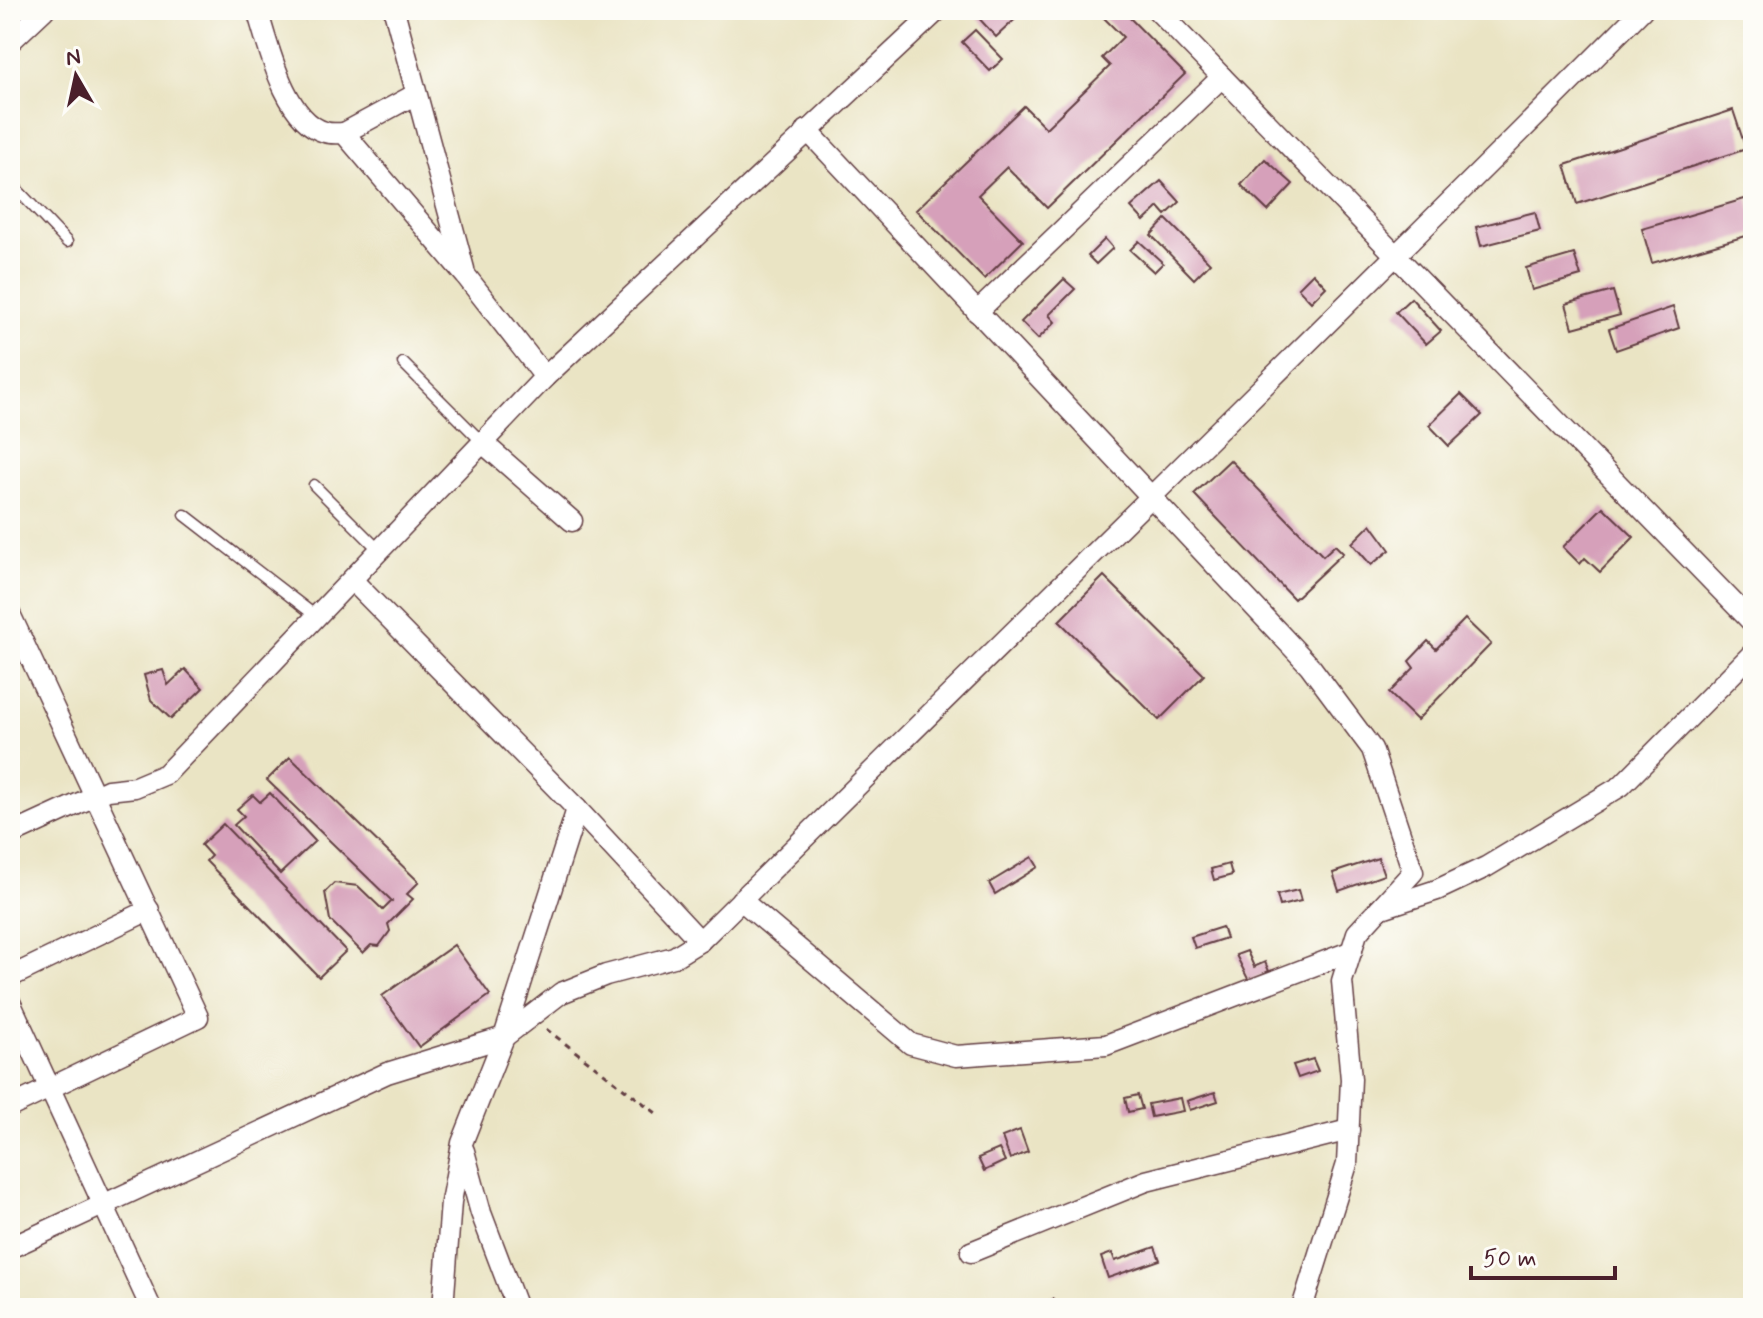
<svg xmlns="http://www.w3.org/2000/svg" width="1763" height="1318" viewBox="0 0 1763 1318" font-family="Mynerve,sans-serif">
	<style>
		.building { fill: #d6a0ba }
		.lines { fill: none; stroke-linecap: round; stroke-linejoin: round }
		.service-casing { stroke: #623d42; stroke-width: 13 }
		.minor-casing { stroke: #623d42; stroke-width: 23 }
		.path { stroke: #623d42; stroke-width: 3; stroke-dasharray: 6 6; stroke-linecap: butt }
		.service { stroke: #fff; stroke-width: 10 }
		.minor { stroke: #fff; stroke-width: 20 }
	</style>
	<rect width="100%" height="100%" fill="#fdfcf7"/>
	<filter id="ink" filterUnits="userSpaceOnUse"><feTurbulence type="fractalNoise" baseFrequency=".0125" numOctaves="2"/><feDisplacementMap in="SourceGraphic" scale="16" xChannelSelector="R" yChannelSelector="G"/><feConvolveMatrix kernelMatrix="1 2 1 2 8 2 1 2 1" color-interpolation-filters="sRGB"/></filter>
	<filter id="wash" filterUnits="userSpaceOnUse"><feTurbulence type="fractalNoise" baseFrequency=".006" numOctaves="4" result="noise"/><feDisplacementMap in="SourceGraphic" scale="32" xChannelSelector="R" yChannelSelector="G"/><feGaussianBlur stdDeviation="1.8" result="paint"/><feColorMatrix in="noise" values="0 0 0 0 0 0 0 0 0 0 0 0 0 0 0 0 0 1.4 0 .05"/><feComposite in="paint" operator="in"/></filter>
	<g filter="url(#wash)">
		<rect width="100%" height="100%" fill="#eae4c4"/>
		<g id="blocks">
			<g class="building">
				<polygon points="981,10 1025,10 996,37 976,15"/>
				<polygon points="1096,10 1122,10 1185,74 1047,208 1007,167 978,195 1023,241 984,279 916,210 1024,106 1046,128 1110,66 1102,58 1123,37"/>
				<polygon points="975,30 1003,59 990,71 962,42"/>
				<polygon points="1733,110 1746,149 1577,204 1565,165"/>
				<polygon points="1265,159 1293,184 1268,211 1241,185"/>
				<polygon points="1161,181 1180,202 1166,215 1159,207 1144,221 1131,207"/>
				<polygon points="1748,198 1753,217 1753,234 1652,263 1642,229"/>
				<polygon points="1535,212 1540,231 1481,246 1476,227"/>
				<polygon points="1166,219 1210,263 1194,279 1151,235"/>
				<polygon points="1105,239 1113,248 1096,264 1088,256"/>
				<polygon points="1139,241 1163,263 1154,272 1130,250"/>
				<polygon points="1574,254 1581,276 1532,290 1526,268"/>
				<polygon points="1313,273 1326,287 1311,302 1298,288"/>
				<polygon points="1064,279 1075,289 1049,315 1055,322 1038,339 1021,322"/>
				<polygon points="1613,291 1620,315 1573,328 1566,304"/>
				<polygon points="1411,298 1441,331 1426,344 1396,312"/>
				<polygon points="1673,307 1679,328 1616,350 1609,329"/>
				<polygon points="1461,394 1482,415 1449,446 1429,425"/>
				<polygon points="1230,460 1323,556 1335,545 1343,553 1294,599 1194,494"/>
				<polygon points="1603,507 1634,537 1600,572 1585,558 1580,564 1563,547"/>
				<polygon points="1371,524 1390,550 1371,565 1352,543"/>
				<polygon points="1104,576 1204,675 1159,720 1059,621"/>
				<polygon points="1465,619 1491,644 1417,720 1389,693 1414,668 1409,661 1428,641 1436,649"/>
				<polygon points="185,669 203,688 171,719 151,700 144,675 163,670 168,685"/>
				<polygon points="290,757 419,882 407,894 413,899 388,924 390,931 379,946 371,945 363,953 330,920 325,892 334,883 358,886 383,910 392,901 267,780"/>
				<polygon points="270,793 315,841 280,874 234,825 244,816 237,809 253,795 260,802"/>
				<polygon points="223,824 346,951 319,977 206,861 211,856 201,845"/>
				<polygon points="1032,857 1038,867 995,894 989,883"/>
				<polygon points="1378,858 1384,875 1339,891 1333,873"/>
				<polygon points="1229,864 1232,875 1214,880 1211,869"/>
				<polygon points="1298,890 1301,901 1280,906 1277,895"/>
				<polygon points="1222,927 1226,938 1195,948 1191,937"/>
				<polygon points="454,945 490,995 419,1047 382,996"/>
				<polygon points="1247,951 1254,967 1265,962 1269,971 1249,981 1236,955"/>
				<polygon points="1313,1059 1318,1071 1298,1078 1293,1065"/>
				<polygon points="1215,1092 1218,1101 1190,1110 1187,1101"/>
				<polygon points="1138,1095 1142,1109 1128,1112 1125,1098"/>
				<polygon points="1180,1098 1183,1111 1151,1117 1148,1104"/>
				<polygon points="1020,1130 1028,1152 1010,1159 1002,1137"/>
				<polygon points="999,1149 1005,1161 984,1171 978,1158"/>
				<polygon points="1155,1247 1160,1260 1108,1278 1101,1257 1112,1253 1115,1261"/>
				<polygon points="1053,1299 1056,1308 1037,1308 1036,1304"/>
			</g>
		</g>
	</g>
	<g filter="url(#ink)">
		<use href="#blocks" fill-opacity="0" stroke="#623d42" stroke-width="2"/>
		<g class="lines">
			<g class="service-casing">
				<g id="service">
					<polyline points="10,182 67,242"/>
					<polyline points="403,363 483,443"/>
					<polyline points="314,485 380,551"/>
					<polyline points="185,515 317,617"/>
				</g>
			</g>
			<g class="minor-casing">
				<g id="minor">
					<path d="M257 10C268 45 285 121 325 132 330 134 338 133 344 133L466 276 545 377"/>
					<polyline points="394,10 464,269"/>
					<polyline points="1157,10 1753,623"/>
					<polyline points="10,42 44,10"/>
					<polyline points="807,130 1310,666 1372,749 1413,872 1357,933 1342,981 1351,1079 1347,1164 1302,1308"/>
					<polyline points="344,133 416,94"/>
					<polyline points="977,312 1222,77"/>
					<polyline points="483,443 572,521"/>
					<polyline points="352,580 577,809 700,941"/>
					<polyline points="10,614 198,1017 10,1107"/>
					<polyline points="10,835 108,790 135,787 166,774 545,377 938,10"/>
					<polyline points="741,900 911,1044 956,1056 1106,1045 1352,951"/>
					<polyline points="1379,909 1437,890 1486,867 1621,786 1753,653"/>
					<polyline points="10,977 149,910"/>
					<polyline points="10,1002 151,1308"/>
					<polyline points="464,1151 481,1213 517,1308"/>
					<path d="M10 1248 387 1073 504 1037 561 993 606 975 674 957 700 941C1014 630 1331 323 1642 10"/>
					<polyline points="971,1252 1146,1181 1349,1130"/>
					<polyline points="443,1308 451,1202 462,1143 504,1037 577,809"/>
				</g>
			</g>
			<polyline class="path" points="546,1029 660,1116"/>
			<use href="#service" class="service"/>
			<use href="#minor" class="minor"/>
		</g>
	</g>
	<rect width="1763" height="1318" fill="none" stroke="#fdfcf7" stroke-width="40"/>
	<g transform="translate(76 76) rotate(351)" stroke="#fdfcf7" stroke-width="6" paint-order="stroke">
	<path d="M0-6L14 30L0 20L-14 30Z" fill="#4a1f2b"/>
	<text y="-12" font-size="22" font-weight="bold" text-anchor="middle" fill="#4a1f2b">N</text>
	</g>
	<path d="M1471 1266v12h144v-12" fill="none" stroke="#4a1f2b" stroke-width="4"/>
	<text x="1483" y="1266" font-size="24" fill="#4a1f2b" stroke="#fdfcf7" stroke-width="6" paint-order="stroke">50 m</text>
</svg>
